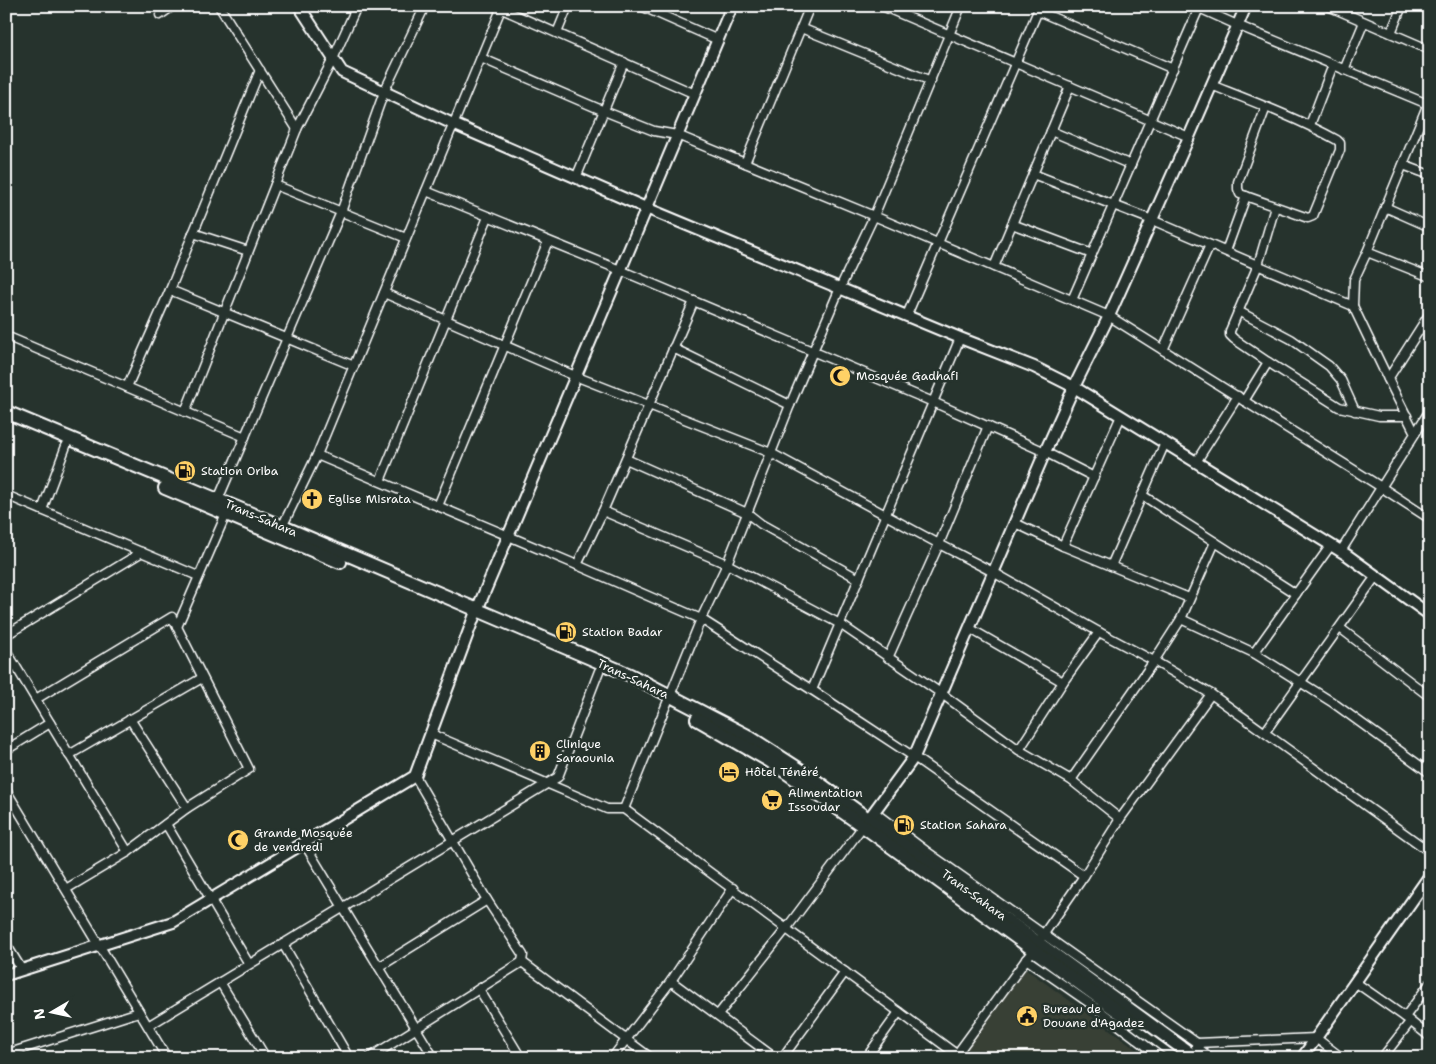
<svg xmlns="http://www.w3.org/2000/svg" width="1436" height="1064" viewBox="0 0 1436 1064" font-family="'Shantell Sans',sans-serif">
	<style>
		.built { fill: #383f36 }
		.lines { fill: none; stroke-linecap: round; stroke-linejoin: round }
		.minor-casing { stroke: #fff; stroke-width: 11 }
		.tertiary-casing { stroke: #fff; stroke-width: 14 }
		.primary-casing { stroke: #fff; stroke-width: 16 }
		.minor { stroke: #26332d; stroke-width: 8 }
		.tertiary { stroke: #26332d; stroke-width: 10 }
		.primary { stroke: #26332d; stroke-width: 12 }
		.labels { text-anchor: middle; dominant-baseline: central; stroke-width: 5; stroke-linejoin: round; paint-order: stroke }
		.poi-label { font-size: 12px; fill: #fff; stroke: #26332d; text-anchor: start }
		.street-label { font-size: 12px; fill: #fff; stroke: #26332d }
	</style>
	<rect width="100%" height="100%" fill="#26332d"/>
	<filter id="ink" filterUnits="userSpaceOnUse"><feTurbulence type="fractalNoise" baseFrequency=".02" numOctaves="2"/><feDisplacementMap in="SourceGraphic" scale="10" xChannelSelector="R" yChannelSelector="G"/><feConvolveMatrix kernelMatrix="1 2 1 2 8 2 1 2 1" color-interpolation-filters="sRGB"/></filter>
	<g filter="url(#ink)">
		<polygon class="built" points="1023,967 1149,1058 959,1058"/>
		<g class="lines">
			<g class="minor-casing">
				<g id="minor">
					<polyline points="219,6 297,129"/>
					<polyline points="495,6 695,94"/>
					<polyline points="641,6 718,40"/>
					<polyline points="882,6 1189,137"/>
					<polyline points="1328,6 1430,50"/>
					<polyline points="1197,7 1237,25 1430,105"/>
					<polyline points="1038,11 1173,69"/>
					<polyline points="160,15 173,6"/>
					<polyline points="801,28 931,81"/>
					<polyline points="557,33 568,6"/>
					<polyline points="1391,33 1402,6"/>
					<polyline points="481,58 604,111 654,131 677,135 874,216 1109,316 1381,487 1430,519"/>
					<polyline points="1344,70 1364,22"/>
					<path d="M1211 85C1254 102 1297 118 1337 140L1340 143V150L1313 216 1308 218 1240 194 1238 189V182L1266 107"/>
					<polyline points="1310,125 1333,65"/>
					<polyline points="1051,131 1131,165"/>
					<polyline points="745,163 810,6"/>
					<polyline points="1403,165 1430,175"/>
					<polyline points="1033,174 1152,220 1353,306 1388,379 1415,433"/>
					<polyline points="576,178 624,62"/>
					<polyline points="275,185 406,238"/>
					<polyline points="426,191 620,270 933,402 1045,452 1094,477"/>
					<polyline points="1385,207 1430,227"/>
					<polyline points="1012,224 1092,254"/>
					<polyline points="193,233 248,251"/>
					<polyline points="1226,251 1246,196"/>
					<polyline points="1367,252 1430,277"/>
					<polyline points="994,267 1070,86"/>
					<polyline points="170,290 354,366"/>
					<polyline points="384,293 575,376 771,453 939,544 993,572 1099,632 1154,661 1211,694 1430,852"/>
					<polyline points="1072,300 1199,8"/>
					<polyline points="1353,306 1354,280 1367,252 1429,101"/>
					<polyline points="1238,311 1291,339 1329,366 1341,380 1355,411"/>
					<polyline points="907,315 1040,6"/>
					<polyline points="6,336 245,437"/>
					<polyline points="673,348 790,405"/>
					<polyline points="1163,350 1210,245"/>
					<polyline points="1268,362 1339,407 1379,416 1407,416"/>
					<polyline points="1388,379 1430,313"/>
					<polyline points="127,387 170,290 260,70"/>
					<polyline points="1244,401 1268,362 1234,339 1230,335 1230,331 1258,265 1275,207"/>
					<polyline points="185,412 297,129 333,59 357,6"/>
					<polyline points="317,455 577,565 701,619 812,690 914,757 1084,876"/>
					<polyline points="626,459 747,513 761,524 859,579"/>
					<polyline points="1196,462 1238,396"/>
					<polyline points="380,481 488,217"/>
					<polyline points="6,495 198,576"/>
					<polyline points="1142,495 1296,594"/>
					<polyline points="217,502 341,212 384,92 425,6"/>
					<polyline points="438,506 548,241"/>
					<polyline points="42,510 66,446"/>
					<polyline points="603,511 727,564 840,624 942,694 1019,750 1071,780 1120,819"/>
					<polyline points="1015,523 1063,546 1189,598"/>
					<polyline points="282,527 317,455 501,9"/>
					<polyline points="1063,546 1121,416"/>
					<polyline points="1341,551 1430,410"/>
					<polyline points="577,565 603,511 694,301"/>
					<polyline points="1111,566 1165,443"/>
					<polyline points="1181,619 1254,653 1332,702 1430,773"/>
					<polyline points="177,627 227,512"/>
					<polyline points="969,628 1063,682"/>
					<polyline points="1340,628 1430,697"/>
					<polyline points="6,635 142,552"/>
					<polyline points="6,650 128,852"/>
					<polyline points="1254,653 1331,545"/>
					<polyline points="888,658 939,544 988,426"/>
					<polyline points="812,690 960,338"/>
					<polyline points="36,699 172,617 249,769 187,808 128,852 66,889"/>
					<polyline points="130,719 187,808"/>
					<polyline points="1265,732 1376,576"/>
					<polyline points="431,734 607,809 624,809 956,1054"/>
					<polyline points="6,750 50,723"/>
					<polyline points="1019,750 1063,682 1099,632"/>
					<polyline points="69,755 202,678"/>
					<polyline points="415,776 487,900 523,955 522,962"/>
					<polyline points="1071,780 1154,661 1181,619 1215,542"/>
					<polyline points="6,790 167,1058"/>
					<polyline points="624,809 701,619 727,564 790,405 840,288 874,216 961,6"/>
					<polyline points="874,812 926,851 1197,1043"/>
					<polyline points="166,824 249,964"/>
					<polyline points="304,843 434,1058"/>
					<polyline points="1041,938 1084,876 1120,819 1211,694"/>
					<polyline points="6,944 22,970"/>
					<polyline points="283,944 349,1058"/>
					<polyline points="1026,959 1095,1007 1162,1058"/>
					<polyline points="522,962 651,1058"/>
					<polyline points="379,967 487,900"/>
					<polyline points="671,981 775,1058"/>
					<polyline points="220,982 266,1058"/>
					<polyline points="1355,982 1405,1017 1430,1037"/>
					<polyline points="479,989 521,1058"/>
					<polyline points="718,1015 786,929 863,826"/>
					<polyline points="1405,1017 1430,983"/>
					<polyline points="148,1026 558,777 599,671"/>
					<polyline points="6,1054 139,1012"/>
					<polyline points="369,1058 522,962"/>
					<polyline points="612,1058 671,981 733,888"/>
					<polyline points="782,1058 845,972"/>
					<polyline points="866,1058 899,1012"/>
					<polyline points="954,1058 1033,950"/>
					<polyline points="1210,1058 1196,1046 1197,1043 1316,1038 1342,1058"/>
					<polyline points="1382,1058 1410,1022"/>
				</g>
			</g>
			<g class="tertiary-casing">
				<g id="tertiary">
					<polyline points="299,6 342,72 453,124 646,208 960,338 1034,367 1074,387 1347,555 1430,615"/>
					<polyline points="865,824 914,757 1045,452 1074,387 1109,316 1189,137 1246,6"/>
					<polyline points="6,975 173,922 415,776 474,617 732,6"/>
					<polyline points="1302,1058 1430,875"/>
				</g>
			</g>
			<g class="primary-casing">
				<g id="primary">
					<polyline points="6,412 290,530 630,675 746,735 805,773 1196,1058"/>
					<polyline points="165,488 340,562"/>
					<polyline points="697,719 770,761 863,826 1130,1020"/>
				</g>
			</g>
			<use href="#minor" class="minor"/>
			<use href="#tertiary" class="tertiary"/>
			<use href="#primary" class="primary"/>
		</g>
	</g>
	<defs>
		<g id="mosque-disc" transform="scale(1.125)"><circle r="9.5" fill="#ffd166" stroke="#26332d"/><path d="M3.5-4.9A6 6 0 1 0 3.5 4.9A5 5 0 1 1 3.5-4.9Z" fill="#111"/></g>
		<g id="fuel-disc" transform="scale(1.125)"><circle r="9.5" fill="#ffd166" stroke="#26332d"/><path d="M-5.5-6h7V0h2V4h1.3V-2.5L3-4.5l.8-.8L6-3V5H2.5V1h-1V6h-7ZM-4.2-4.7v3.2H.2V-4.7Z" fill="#111"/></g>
		<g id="church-disc" transform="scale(1.125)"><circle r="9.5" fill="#ffd166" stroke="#26332d"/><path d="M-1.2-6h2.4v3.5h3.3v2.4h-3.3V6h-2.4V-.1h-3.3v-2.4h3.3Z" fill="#111"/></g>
		<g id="building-disc" transform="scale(1.125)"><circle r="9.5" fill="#ffd166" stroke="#26332d"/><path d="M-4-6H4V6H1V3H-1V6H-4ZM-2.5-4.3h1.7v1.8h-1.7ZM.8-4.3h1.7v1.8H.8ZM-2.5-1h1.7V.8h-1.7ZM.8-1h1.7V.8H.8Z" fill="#111"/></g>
		<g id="hotel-disc" transform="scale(1.125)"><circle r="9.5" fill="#ffd166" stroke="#26332d"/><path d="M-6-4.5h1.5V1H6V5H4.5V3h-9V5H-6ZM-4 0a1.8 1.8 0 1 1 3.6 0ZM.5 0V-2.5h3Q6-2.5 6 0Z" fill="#111"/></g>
		<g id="supermarket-disc" transform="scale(1.125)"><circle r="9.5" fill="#ffd166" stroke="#26332d"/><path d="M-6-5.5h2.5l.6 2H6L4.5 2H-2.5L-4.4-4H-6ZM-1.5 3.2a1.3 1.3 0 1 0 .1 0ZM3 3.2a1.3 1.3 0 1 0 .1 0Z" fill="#111"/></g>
		<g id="civic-disc" transform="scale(1.125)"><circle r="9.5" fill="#ffd166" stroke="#26332d"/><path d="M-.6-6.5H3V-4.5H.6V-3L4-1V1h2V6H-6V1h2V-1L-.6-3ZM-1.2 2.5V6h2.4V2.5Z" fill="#111"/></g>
	</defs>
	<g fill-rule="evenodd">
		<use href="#mosque-disc" x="840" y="376"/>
		<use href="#fuel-disc" x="185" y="471"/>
		<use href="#church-disc" x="312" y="499"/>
		<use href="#fuel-disc" x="566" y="632"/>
		<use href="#building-disc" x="540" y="751"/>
		<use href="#hotel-disc" x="729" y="772"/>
		<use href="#supermarket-disc" x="772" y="800"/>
		<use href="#fuel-disc" x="904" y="825"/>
		<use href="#mosque-disc" x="238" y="840"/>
		<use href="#civic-disc" x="1027" y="1016"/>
	</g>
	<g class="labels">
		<g class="poi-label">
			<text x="856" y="376">Mosquée Gadhafi</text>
			<text x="201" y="471">Station Oriba</text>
			<text x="328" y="499">Eglise Misrata</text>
			<text x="582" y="632">Station Badar</text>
			<text x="556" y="744">Clinique<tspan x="556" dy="14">Saraounia</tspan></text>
			<text x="745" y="772">Hôtel Ténéré</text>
			<text x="788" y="793">Alimentation<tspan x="788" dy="14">Issoudar</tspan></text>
			<text x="920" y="825">Station Sahara</text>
			<text x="254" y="833">Grande Mosquée<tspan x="254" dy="14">de vendredi</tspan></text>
			<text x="1043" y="1009">Bureau de<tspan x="1043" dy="14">Douane d'Agadez</tspan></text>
		</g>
		<g class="street-label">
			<text transform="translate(261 518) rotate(23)">Trans-Sahara</text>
			<text transform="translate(633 679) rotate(25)">Trans-Sahara</text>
			<text transform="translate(974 895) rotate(36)">Trans-Sahara</text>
		</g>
	</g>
	<rect width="1436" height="1064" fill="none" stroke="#26332d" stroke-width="25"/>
	<rect x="12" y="12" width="1411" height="1039" fill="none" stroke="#fff" stroke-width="2" filter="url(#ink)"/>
	<g transform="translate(52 1012) rotate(261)" stroke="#26332d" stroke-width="4" paint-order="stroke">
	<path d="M0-4L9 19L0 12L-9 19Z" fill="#ffffff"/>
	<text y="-8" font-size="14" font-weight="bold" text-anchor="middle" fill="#ffffff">N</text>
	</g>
</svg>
